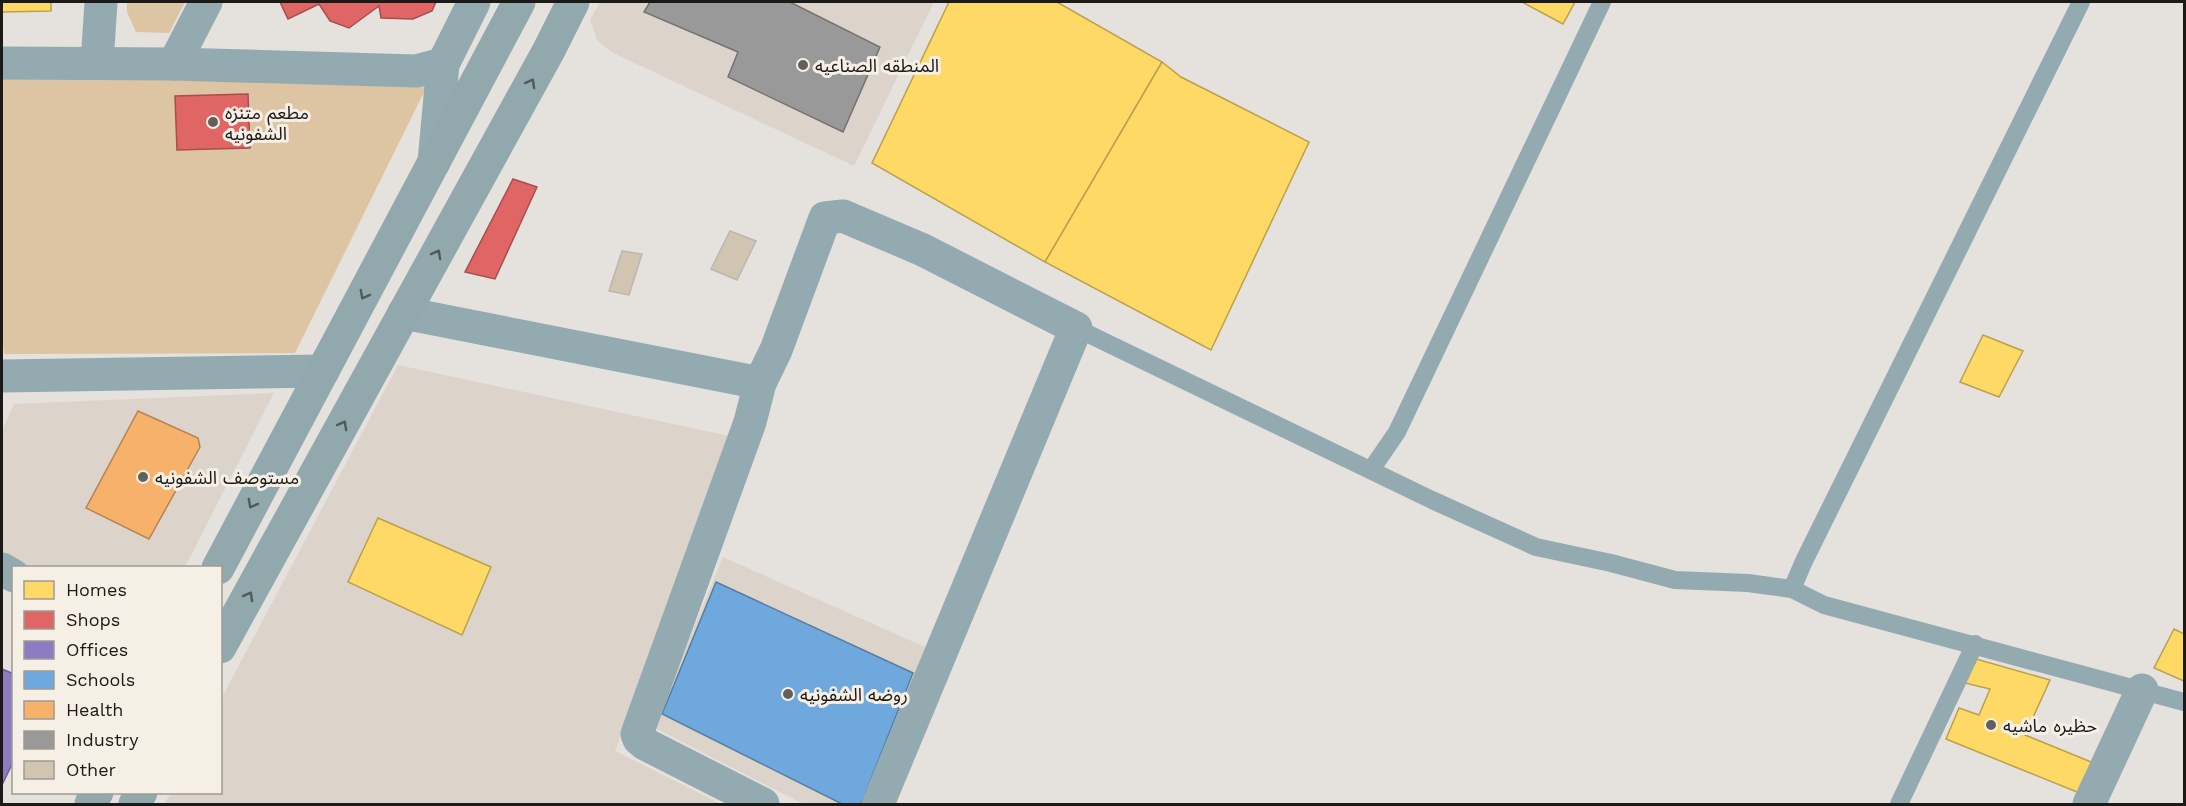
<svg xmlns="http://www.w3.org/2000/svg" width="2186" height="806" viewBox="0 0 2186 806" font-family="'Work Sans','Noto Sans Arabic',sans-serif">
	<style>
		.built { fill: #dcd4ca }
		.green { fill: #ddc4a2 }
		.homes { fill: #ffd966; stroke: #bba04e; stroke-width: 1.5 }
		.shops { fill: #e06666; stroke: #a54f4e; stroke-width: 1.5 }
		.offices { fill: #8e7cc3; stroke: #6c5f8f; stroke-width: 1.5 }
		.schools { fill: #6fa8dc; stroke: #567da1; stroke-width: 1.5 }
		.health { fill: #f6b26b; stroke: #b58452; stroke-width: 1.5 }
		.industry { fill: #999; stroke: #747372; stroke-width: 1.5 }
		.building { fill: #d1c4b1; stroke: #bab7b3; stroke-width: 1.5 }
		.lines { fill: none; stroke-linecap: round; stroke-linejoin: round }
		.service { stroke: #93aab0; stroke-width: 18 }
		.minor { stroke: #93aab0; stroke-width: 33 }
		.secondary { stroke: #91a8ac; stroke-width: 33 }
		.oneway { stroke: #515a5a }
		.poi-dot { fill: #62605c; stroke: #f6efe5; stroke-width: 2 }
		.labels { text-anchor: middle; dominant-baseline: central; stroke-width: 6; stroke-linejoin: round; paint-order: stroke }
		.poi-label { font-size: 18px; fill: #1c1a17; stroke: #f6efe5; text-anchor: start }
	</style>
	<rect width="100%" height="100%" fill="#e5e1dc"/>
	<g class="built">
		<polygon points="600,2 934,2 854,166 611,52 597,40 590,20"/>
		<polygon points="398,365 729,436 615,751 721,804 164,804 171,793 220,792 221,699"/>
		<polygon points="274,393 185,567 25,567 2,555 2,430 14,404"/>
		<polygon points="723,557 925,647 866,804 803,804 653,727"/>
	</g>
	<g class="green">
		<polygon points="127,2 185,2 169,33 136,32 127,12"/>
		<polygon points="2,78 430,80 295,353 4,354 2,329"/>
	</g>
	<g class="homes">
		<polygon points="2,2 51,2 51,11 2,12"/>
		<polygon points="949,2 1057,2 1162,62 1045,262 872,163"/>
		<polygon points="1522,2 1575,2 1563,24"/>
		<polygon points="1162,62 1181,77 1309,142 1211,350 1045,262"/>
		<polygon points="1983,335 2023,351 1999,397 1960,382"/>
		<polygon points="378,518 491,567 462,635 348,582"/>
		<polygon points="2174,629 2184,634 2184,681 2154,668"/>
		<polygon points="1976,659 2050,680 2025,735 2096,764 2082,794 1946,739 1959,708 1979,715 1990,689 1965,683"/>
	</g>
	<g class="shops">
		<polygon points="280,2 436,2 432,11 413,19 381,18 379,6 349,28 330,21 319,4 288,19"/>
		<polygon points="248,94 250,148 177,150 175,96"/>
		<polygon points="513,179 537,187 495,279 465,272"/>
	</g>
	<polygon class="offices" points="2,669 14,674 14,760 2,785"/>
	<polygon class="schools" points="716,582 913,673 861,804 842,804 662,714"/>
	<polygon class="health" points="138,411 198,438 200,447 149,539 86,508"/>
	<polygon class="industry" points="650,2 790,2 880,47 843,132 728,77 738,52 644,12"/>
	<g class="building">
		<polygon points="730,231 756,241 737,280 711,269"/>
		<polygon points="622,251 642,254 629,295 609,291"/>
	</g>
	<g class="lines">
		<g class="service">
			<polyline points="1076,328 1432,500 1536,547 1611,563 1675,580 1748,583 1792,589 1824,605 2184,702"/>
			<polyline points="1371,470 1397,432 1602,2"/>
			<polyline points="1792,589 1804,561 2081,2"/>
			<polyline points="1899,804 1975,644"/>
		</g>
		<g class="minor">
			<polyline points="2,63 174,64 416,71 443,64"/>
			<polyline points="97,63 101,2"/>
			<polyline points="174,64 206,2"/>
			<polyline points="434,162 443,64 474,2"/>
			<polyline points="404,313 760,383 776,350 825,218 843,216 923,250 1076,328 878,804"/>
			<polyline points="2,376 323,371"/>
			<polyline points="760,383 750,422 637,734 639,739 645,744 763,804"/>
			<polyline points="2,569 14,576"/>
			<polyline points="2089,804 2142,690"/>
		</g>
		<g class="secondary">
			<polyline points="218,568 519,2"/>
			<polyline points="220,647 549,50 573,2"/>
			<polyline points="91,804 97,792"/>
			<polyline points="135,804 141,792"/>
		</g>
	</g>
	<defs><path id="oneway-chevron" d="M-2-3.5L2.5 0L-2 3.5" fill="none" stroke-width="1.6" stroke-linecap="round" stroke-linejoin="round" transform="scale(1.5)"/></defs>
	<g class="oneway">
		<use href="#oneway-chevron" transform="translate(531 83) rotate(-61)"/>
		<use href="#oneway-chevron" transform="translate(437 254) rotate(-61)"/>
		<use href="#oneway-chevron" transform="translate(364 295) rotate(118)"/>
		<use href="#oneway-chevron" transform="translate(343 425) rotate(-61)"/>
		<use href="#oneway-chevron" transform="translate(252 504) rotate(118)"/>
		<use href="#oneway-chevron" transform="translate(249 596) rotate(-61)"/>
	</g>
	<g class="poi-dot">
		<circle cx="803" cy="65" r="6"/>
		<circle cx="213" cy="122" r="6"/>
		<circle cx="143" cy="477" r="6"/>
		<circle cx="788" cy="694" r="6"/>
		<circle cx="1991" cy="725" r="6"/>
	</g>
	<g class="labels">
		<g class="poi-label">
			<text x="815" y="65">المنطقه الصناعيه</text>
			<text x="225" y="112">مطعم متنزه<tspan x="225" dy="21">الشفونيه</tspan></text>
			<text x="155" y="477">مستوصف الشفونيه</text>
			<text x="800" y="694">روضه الشفونيه</text>
			<text x="2003" y="725">حظيره ماشيه</text>
		</g>
	</g>
	<rect width="2186" height="806" fill="none" stroke="#1c1a17" stroke-width="6"/>
	<rect x="12" y="566" width="210" height="228" fill="#f6efe5" stroke="#9f9a93" stroke-width="1.5"/>
	<rect x="24" y="581" width="30" height="18" fill="#ffd966" stroke="#9f9a93" stroke-width="1.5"/>
	<text x="66" y="596" font-size="18" fill="#1c1a17">Homes</text>
	<rect x="24" y="611" width="30" height="18" fill="#e06666" stroke="#9f9a93" stroke-width="1.5"/>
	<text x="66" y="626" font-size="18" fill="#1c1a17">Shops</text>
	<rect x="24" y="641" width="30" height="18" fill="#8e7cc3" stroke="#9f9a93" stroke-width="1.5"/>
	<text x="66" y="656" font-size="18" fill="#1c1a17">Offices</text>
	<rect x="24" y="671" width="30" height="18" fill="#6fa8dc" stroke="#9f9a93" stroke-width="1.5"/>
	<text x="66" y="686" font-size="18" fill="#1c1a17">Schools</text>
	<rect x="24" y="701" width="30" height="18" fill="#f6b26b" stroke="#9f9a93" stroke-width="1.5"/>
	<text x="66" y="716" font-size="18" fill="#1c1a17">Health</text>
	<rect x="24" y="731" width="30" height="18" fill="#999999" stroke="#9f9a93" stroke-width="1.5"/>
	<text x="66" y="746" font-size="18" fill="#1c1a17">Industry</text>
	<rect x="24" y="761" width="30" height="18" fill="#d1c4b1" stroke="#9f9a93" stroke-width="1.5"/>
	<text x="66" y="776" font-size="18" fill="#1c1a17">Other</text>
</svg>
